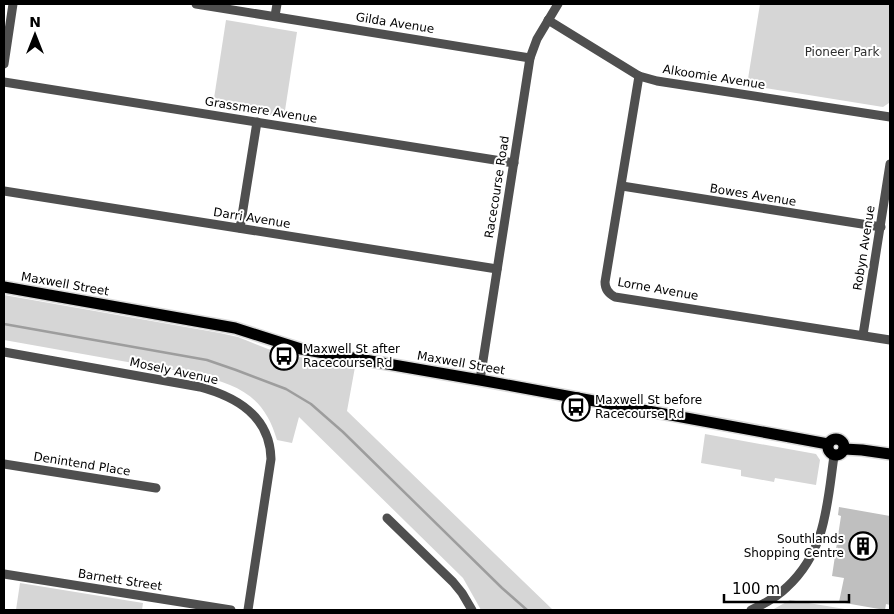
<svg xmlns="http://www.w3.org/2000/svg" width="894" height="614" viewBox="0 0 894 614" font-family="'DejaVu Sans',sans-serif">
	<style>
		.green { fill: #d6d6d6 }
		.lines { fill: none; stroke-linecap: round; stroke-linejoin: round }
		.stream { stroke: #9d9d9d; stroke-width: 2.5 }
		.building { fill: #bfbfbf }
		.major-casing { stroke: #dbdbdb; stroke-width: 14 }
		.minor { stroke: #4f4f4f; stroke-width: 9 }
		.major { stroke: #000; stroke-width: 11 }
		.labels { text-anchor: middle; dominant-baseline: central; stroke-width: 4; stroke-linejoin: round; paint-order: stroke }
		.street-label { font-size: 12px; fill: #000; stroke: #fff }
		.park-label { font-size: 12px; fill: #2d2d2d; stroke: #fff }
		.poi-label { font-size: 12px; fill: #000; stroke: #fff; text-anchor: start }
	</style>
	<rect width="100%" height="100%" fill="#fff"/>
	<g class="green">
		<polygon points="760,4 890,4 890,96 889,103 883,107 747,85"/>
		<polygon points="226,20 297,32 284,117 213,105"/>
		<path d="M4 295 220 333 238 337 268 349 288 355 355 367 347 411 553 610H481L463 578 299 417 292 443 277 440C264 395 238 385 195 374L4 340Z"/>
		<polygon points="705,434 816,454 820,460 816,485 775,478 774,482 741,476 741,470 701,463"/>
		<polygon points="20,583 143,603 142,610 16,610"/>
		<polygon points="790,600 851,610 772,610"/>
	</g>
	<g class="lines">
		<polyline class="stream" points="4,324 207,360 236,370 286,389 311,404 343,432 502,588 527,610"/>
	</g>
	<polygon class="building" points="839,507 890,516 890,605 886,604 885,610 839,602 844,578 832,576 841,516 838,515"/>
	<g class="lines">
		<g class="major-casing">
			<g id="major">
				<polyline points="4,287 235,328 301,349 480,380 828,444"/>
				<circle cx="836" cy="447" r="8"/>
				<polyline points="844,449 862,450 890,454"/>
			</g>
		</g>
		<g class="minor">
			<polyline points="196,4 530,58"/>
			<polyline points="275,16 277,4"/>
			<polyline points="548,20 639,76 657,81 890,117"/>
			<polyline points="4,64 13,4"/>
			<path d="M639 76 605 282C605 290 609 294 615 297L890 340"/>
			<polyline points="4,82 514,163"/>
			<polyline points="622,186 881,227"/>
			<polyline points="4,191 497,269"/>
			<polyline points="240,228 257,122"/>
			<polyline points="863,335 890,164"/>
			<path d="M4 352 200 387C237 397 270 416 271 459L248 610"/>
			<polyline points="480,380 530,58 537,39 558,4"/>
			<polyline points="4,464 156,488"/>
			<polyline points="387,518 453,582 462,593 472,610"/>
			<polyline points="4,574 231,610"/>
			<path d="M751 610C764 604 777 597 787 587 826 551 827 505 834 456"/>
		</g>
		<use href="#major" class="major"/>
	</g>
	<defs>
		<g id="bus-ring" transform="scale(1.4375)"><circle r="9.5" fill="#fff" stroke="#000" stroke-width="1.5"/><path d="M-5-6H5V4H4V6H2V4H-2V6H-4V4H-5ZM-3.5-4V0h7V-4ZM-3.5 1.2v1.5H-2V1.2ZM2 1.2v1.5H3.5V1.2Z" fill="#000"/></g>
		<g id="building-ring" transform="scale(1.4375)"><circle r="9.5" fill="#fff" stroke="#000" stroke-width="1.5"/><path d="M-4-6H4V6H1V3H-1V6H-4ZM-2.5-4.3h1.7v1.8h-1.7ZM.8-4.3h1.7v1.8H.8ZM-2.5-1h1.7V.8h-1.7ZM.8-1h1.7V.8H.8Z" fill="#000"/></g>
	</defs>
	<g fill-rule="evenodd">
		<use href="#bus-ring" x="284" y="356"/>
		<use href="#bus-ring" x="576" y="407"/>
		<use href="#building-ring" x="863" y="546"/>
	</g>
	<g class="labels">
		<g class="street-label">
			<text transform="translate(395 23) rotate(9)">Gilda Avenue</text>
			<text transform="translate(714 77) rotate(9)">Alkoomie Avenue</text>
			<text transform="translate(261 110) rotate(9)">Grassmere Avenue</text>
			<text transform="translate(497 187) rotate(-81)">Racecourse Road</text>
			<text transform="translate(753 195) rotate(9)">Bowes Avenue</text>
			<text transform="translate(252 218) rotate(9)">Darri Avenue</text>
			<text transform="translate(864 248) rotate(-81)">Robyn Avenue</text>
			<text transform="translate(65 284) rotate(10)">Maxwell Street</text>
			<text transform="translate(658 289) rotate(10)">Lorne Avenue</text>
			<text transform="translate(461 363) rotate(10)">Maxwell Street</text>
			<text transform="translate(174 371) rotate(12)">Mosely Avenue</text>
			<text transform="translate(82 464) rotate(9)">Denintend Place</text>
			<text transform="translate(120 580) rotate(9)">Barnett Street</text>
		</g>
		<g class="park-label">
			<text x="842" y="52">Pioneer Park</text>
		</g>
		<g class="poi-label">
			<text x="303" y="349">Maxwell St after<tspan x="303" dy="14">Racecourse Rd</tspan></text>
			<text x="595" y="400">Maxwell St before<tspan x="595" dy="14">Racecourse Rd</tspan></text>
			<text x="844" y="539" text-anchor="end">Southlands<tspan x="844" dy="14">Shopping Centre</tspan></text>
		</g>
	</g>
	<rect width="894" height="614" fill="none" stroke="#000000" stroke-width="10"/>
	<g transform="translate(35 35)" stroke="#ffffff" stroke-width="4" paint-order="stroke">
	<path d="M0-4L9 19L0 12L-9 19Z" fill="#000000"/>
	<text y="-8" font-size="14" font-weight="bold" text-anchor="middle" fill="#000000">N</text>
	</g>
	<path d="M724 594v8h125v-8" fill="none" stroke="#000000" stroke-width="2.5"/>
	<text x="732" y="594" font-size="15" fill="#000000" stroke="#ffffff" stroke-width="4" paint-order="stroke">100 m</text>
</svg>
